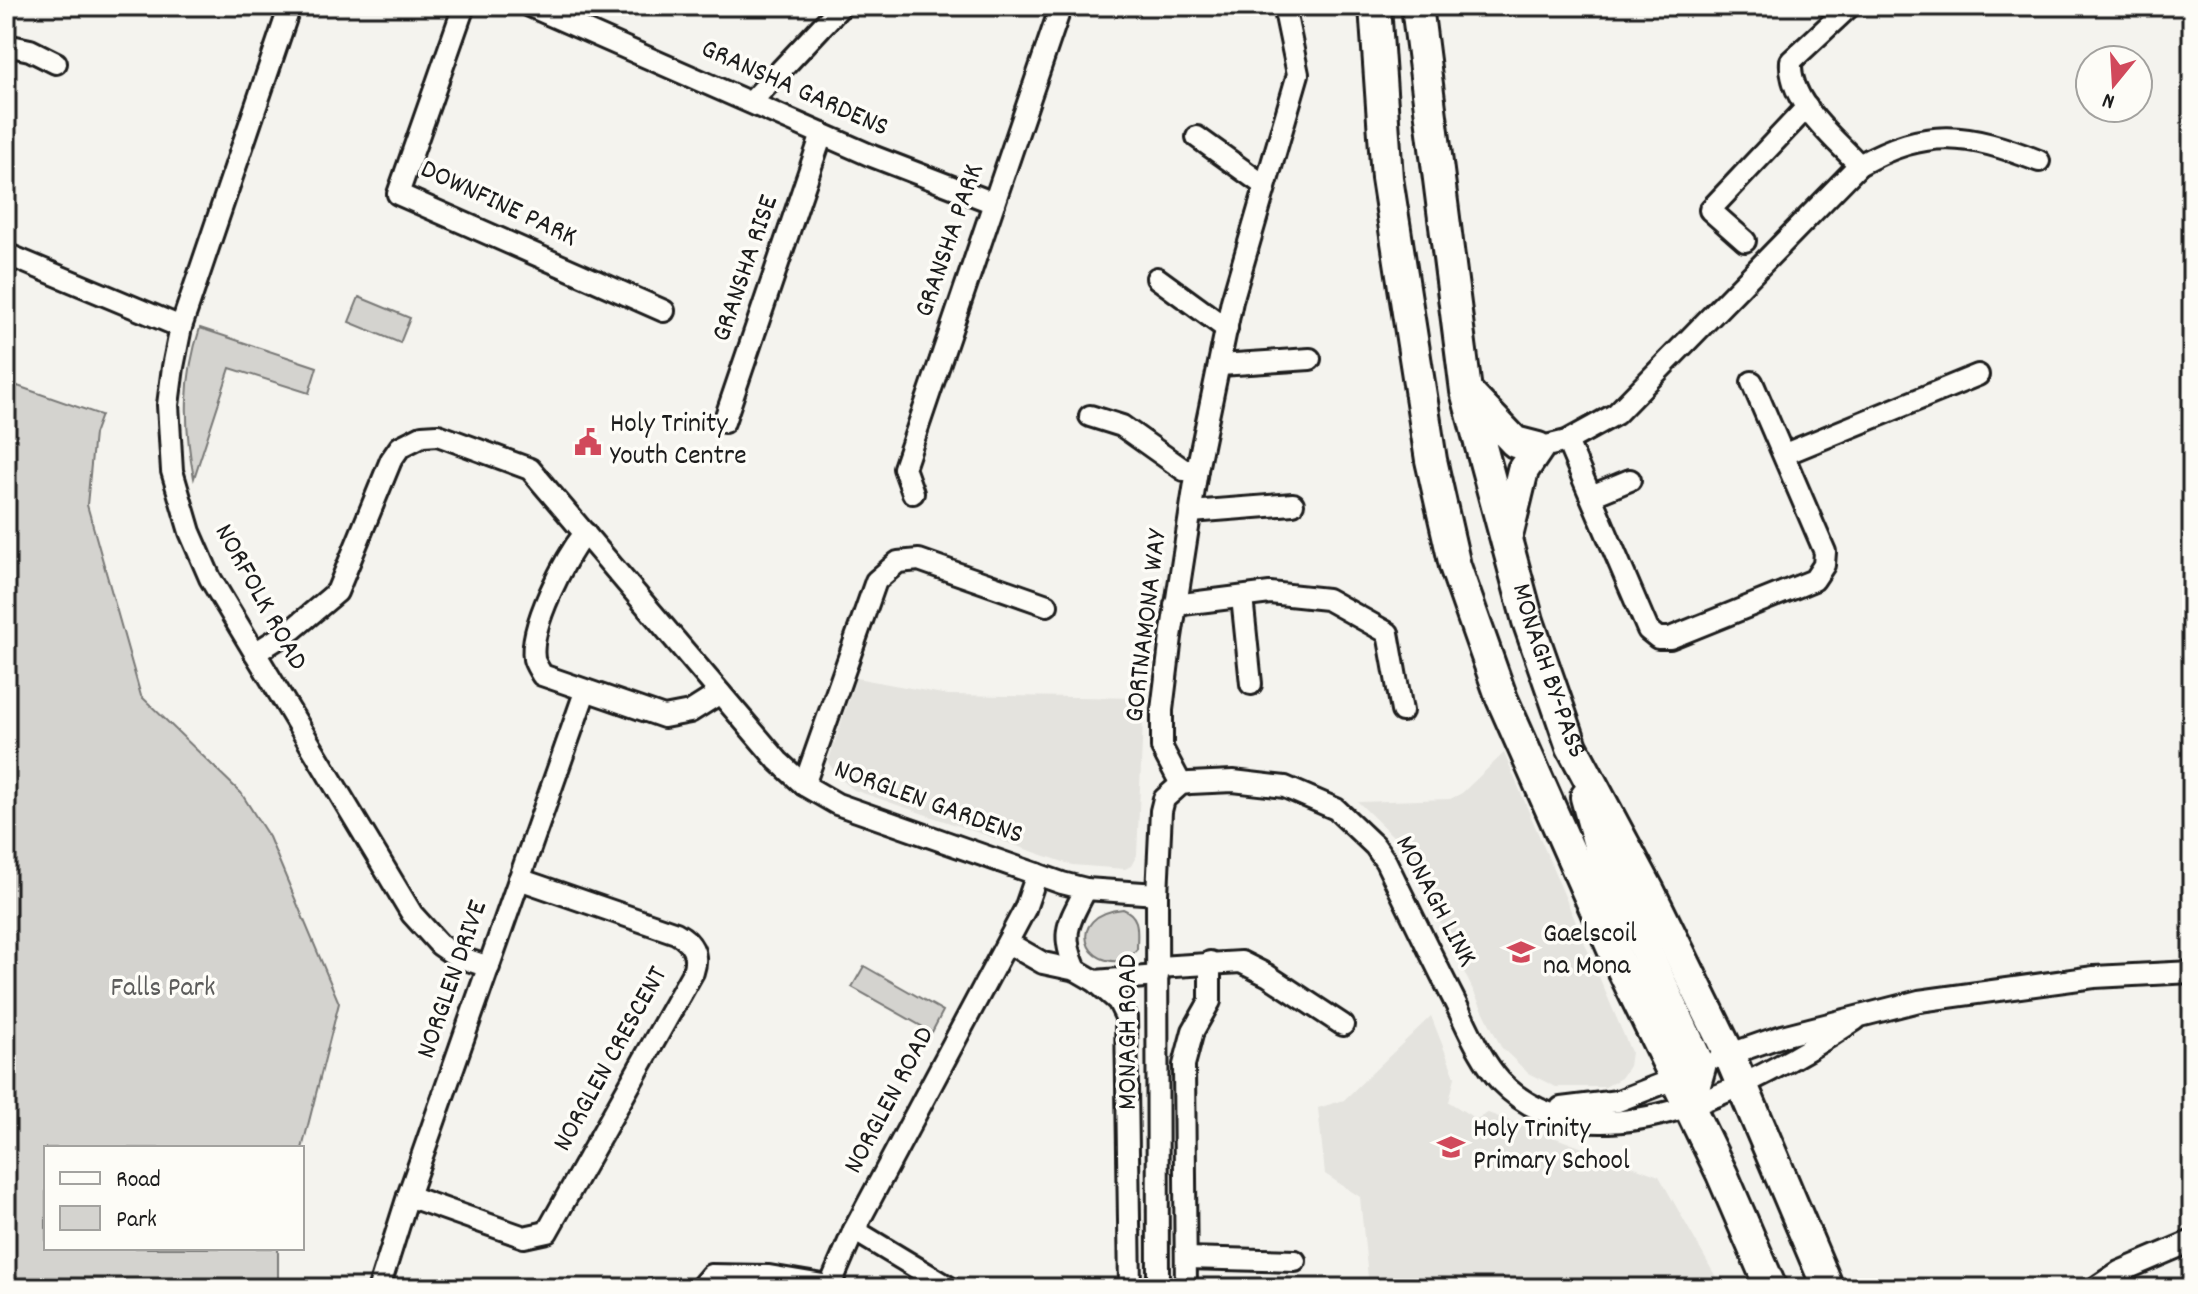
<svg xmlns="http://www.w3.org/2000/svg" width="2198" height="1294" viewBox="0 0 2198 1294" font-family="Dekko,sans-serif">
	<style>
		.built { fill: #e4e3de }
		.green { fill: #d4d3cf; stroke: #787876; stroke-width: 2 }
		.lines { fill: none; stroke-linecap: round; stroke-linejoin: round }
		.minor-casing { stroke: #1c1c1c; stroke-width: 26 }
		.highway-casing { stroke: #1c1c1c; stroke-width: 36 }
		.minor { stroke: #fdfcf7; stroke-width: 20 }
		.highway { stroke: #fdfcf7; stroke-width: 30 }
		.labels { text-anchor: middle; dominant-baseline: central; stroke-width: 7; stroke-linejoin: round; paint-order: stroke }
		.street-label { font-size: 28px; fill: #1c1c1c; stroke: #fdfcf7 }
		.poi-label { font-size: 28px; fill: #1c1c1c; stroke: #fdfcf7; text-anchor: start }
		.park-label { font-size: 28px; fill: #5c5c5b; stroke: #fdfcf7 }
	</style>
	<rect width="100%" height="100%" fill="#f4f3ee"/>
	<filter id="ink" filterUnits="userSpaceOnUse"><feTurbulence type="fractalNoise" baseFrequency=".0125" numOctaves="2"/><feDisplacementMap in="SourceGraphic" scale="16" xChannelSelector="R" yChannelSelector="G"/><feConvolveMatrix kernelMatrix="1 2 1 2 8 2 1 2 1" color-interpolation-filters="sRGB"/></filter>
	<g filter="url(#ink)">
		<g class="built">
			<polygon points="856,678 948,695 1144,698 1137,855 1131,866 1125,869 1072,865 854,790 837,776 828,762"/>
			<polygon points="1504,753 1631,1052 1629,1066 1621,1078 1605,1087 1556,1087 1528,1073 1501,1047 1401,844 1358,802 1450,799 1462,793"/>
			<polygon points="1431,1016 1455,1077 1449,1102 1476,1119 1488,1113 1659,1176 1722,1288 1369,1288 1360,1197 1325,1174 1318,1108 1344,1100"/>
		</g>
		<g class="green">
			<polygon points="359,297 410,318 400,343 349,322"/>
			<path d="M200 328 317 367 309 393 230 368 194 478C184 427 183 378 200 328Z"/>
			<polygon points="6,382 101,415 94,434 87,505 141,696 241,793 269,837 339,1003 302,1149 46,1148 46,1248 278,1248 278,1288 6,1288"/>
			<path d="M1123 909C1141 916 1137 932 1137 949L1128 959C1085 973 1063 915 1123 909Z"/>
			<polygon points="864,966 943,1011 932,1032 852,987"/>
		</g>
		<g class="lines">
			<g class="minor-casing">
				<g id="minor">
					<polyline points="290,6 181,327 173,367 168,405 172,471 190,532 210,578 412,914 440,945 456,956 489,967"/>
					<polyline points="464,6 398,194 664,311"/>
					<polyline points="530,6 872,156 994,203"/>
					<path d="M1850 6 1791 61C1788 102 1834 137 1859 165"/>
					<polyline points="6,45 30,50 56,63"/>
					<polyline points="751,102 841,6"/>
					<polyline points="1197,137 1265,186"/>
					<polyline points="1745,241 1710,210 1807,107"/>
					<polyline points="6,254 181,327"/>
					<polyline points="1157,278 1227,329"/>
					<polyline points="1220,365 1310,359"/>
					<polyline points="1090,416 1122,426 1184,470 1197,470"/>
					<polyline points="724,422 822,134"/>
					<polyline points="1567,441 1648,630 1658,638 1670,638 1814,580 1824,565 1825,552 1752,382"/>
					<path d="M1538 448 1567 441 1616 414 1859 165C1928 127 1967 133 2039 161"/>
					<polyline points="1785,454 1978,375"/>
					<polyline points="913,493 904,468 1061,6"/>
					<polyline points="1591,496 1630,480"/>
					<polyline points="1191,512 1293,504"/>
					<path d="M585 533C565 558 529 626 534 659 535 664 540 671 542 675L664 717 690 712 720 693"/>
					<polyline points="1242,597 1251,684"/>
					<polyline points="1175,605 1270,593 1327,599 1388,633 1402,711"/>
					<polyline points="255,653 293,629 337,592 391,460 400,447 422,436 438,435 530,469 778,761 804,785 837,804 1062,883 1086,889 1157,894"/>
					<polyline points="1181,784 1162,748 1162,710 1171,637 1197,470 1232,301 1298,74 1284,6"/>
					<polyline points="804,785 876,581 898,562 919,560 1047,605"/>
					<polyline points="1008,943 1043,963 1076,970 1095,981 1118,1001 1126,1017 1130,1288"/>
					<polyline points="1158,967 1241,962 1267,975 1343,1025"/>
					<path d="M1076 970C1060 933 1068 924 1086 889"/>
					<polyline points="1095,981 1158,976"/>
					<polyline points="1719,1058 1782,1036 1919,1001 2094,977 2192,972"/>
					<polyline points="1561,1108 1618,1101 1687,1074"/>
					<path d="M408 1196 524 1237 547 1232 693 972C699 954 692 942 676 933L519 879"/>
					<polyline points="854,1230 950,1288"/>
					<polyline points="1186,1258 1295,1261"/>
					<polyline points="379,1288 408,1196 585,692"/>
					<polyline points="700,1288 711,1275 769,1276 829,1286"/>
					<polyline points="829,1288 854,1230 1025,909 1037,874"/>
					<path d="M1158 1288 1157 894 1161 811 1164 799 1181 784 1190 783 1233 781 1285 787 1336 809 1375 846 1386 862C1408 907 1430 953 1453 998 1467 1026 1480 1059 1501 1082 1594 1178 1768 1078 1855 1020"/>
					<polyline points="1186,1288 1184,1065 1193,1031 1210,1001 1210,962"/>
					<polyline points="2095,1288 2119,1272 2192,1241"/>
				</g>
			</g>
			<g class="highway-casing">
				<g id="highway">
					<polyline points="1375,6 1387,178 1431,460 1455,566 1502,699 1616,956 1722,1174 1771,1288"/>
					<path id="s1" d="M1417 6 1466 391 1528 621 1572 747 1649 891 1729 1054 1828 1288"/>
					<polyline points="1470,395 1515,442 1538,448 1523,470 1508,532"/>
					<polyline points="1586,797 1602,856 1700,1067 1689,1106"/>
				</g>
			</g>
			<use href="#minor" class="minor"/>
			<use href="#highway" class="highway"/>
		</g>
	</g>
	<defs>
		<g id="civic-bare" transform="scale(2.16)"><path d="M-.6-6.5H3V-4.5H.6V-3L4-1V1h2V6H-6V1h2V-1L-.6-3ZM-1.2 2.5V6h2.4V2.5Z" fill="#d1495b" stroke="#fdfcf7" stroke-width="2.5" paint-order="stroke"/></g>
		<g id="school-bare" transform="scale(2.16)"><path d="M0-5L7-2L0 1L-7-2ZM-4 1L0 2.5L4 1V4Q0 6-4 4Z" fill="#d1495b" stroke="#fdfcf7" stroke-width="2.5" paint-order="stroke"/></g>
	</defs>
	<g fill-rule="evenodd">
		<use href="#civic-bare" x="588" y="442"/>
		<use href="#school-bare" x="1521" y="952"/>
		<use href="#school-bare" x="1451" y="1147"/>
	</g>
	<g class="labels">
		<g class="street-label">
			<text transform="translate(794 90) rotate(24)">GRANSHA GARDENS</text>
			<text transform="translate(498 205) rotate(25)">DOWNFINE PARK</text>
			<text transform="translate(951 241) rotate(-71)">GRANSHA PARK</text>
			<text transform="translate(747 269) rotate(-71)">GRANSHA RISE</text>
			<text transform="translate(259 598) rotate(61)">NORFOLK ROAD</text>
			<text transform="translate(1148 626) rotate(-83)">GORTNAMONA WAY</text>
			<text stroke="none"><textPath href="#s1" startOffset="680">MONAGH BY-PASS</textPath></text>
			<text transform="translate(928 804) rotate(20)">NORGLEN GARDENS</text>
			<text transform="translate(1434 902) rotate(62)">MONAGH LINK</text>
			<text transform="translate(454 980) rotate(-71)">NORGLEN DRIVE</text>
			<text transform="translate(1130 1032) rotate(-90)">MONAGH ROAD</text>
			<text transform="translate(612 1060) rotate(-61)">NORGLEN CRESCENT</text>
			<text transform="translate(891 1101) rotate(-62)">NORGLEN ROAD</text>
		</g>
		<g class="poi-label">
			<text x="610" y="426">Holy Trinity<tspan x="610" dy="32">Youth Centre</tspan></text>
			<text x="1543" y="936">Gaelscoil<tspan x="1543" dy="32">na Mona</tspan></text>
			<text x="1473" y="1131">Holy Trinity<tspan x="1473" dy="32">Primary School</tspan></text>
		</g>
		<g class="park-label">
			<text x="163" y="990">Falls Park</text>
		</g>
	</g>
	<rect width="2198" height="1294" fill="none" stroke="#fdfcf7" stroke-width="32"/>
	<rect x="16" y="16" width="2166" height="1262" fill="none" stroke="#1c1c1c" stroke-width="3" filter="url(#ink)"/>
	<rect x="44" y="1146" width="260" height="104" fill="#fdfcf7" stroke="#a3a29f" stroke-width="2"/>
	<rect x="60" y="1172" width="40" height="12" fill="#fdfcf7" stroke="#a3a29f" stroke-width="2"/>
	<text x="116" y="1186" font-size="24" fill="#1c1c1c">Road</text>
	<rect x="60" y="1206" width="40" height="24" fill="#d4d3cf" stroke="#a3a29f" stroke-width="2"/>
	<text x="116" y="1226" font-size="24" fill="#1c1c1c">Park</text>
	<g transform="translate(2114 84) rotate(198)"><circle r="38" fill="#fdfcf7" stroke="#a3a29f" stroke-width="2"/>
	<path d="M0-6L14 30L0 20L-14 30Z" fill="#d1495b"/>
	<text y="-12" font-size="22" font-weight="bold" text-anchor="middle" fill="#1c1c1c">N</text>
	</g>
</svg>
